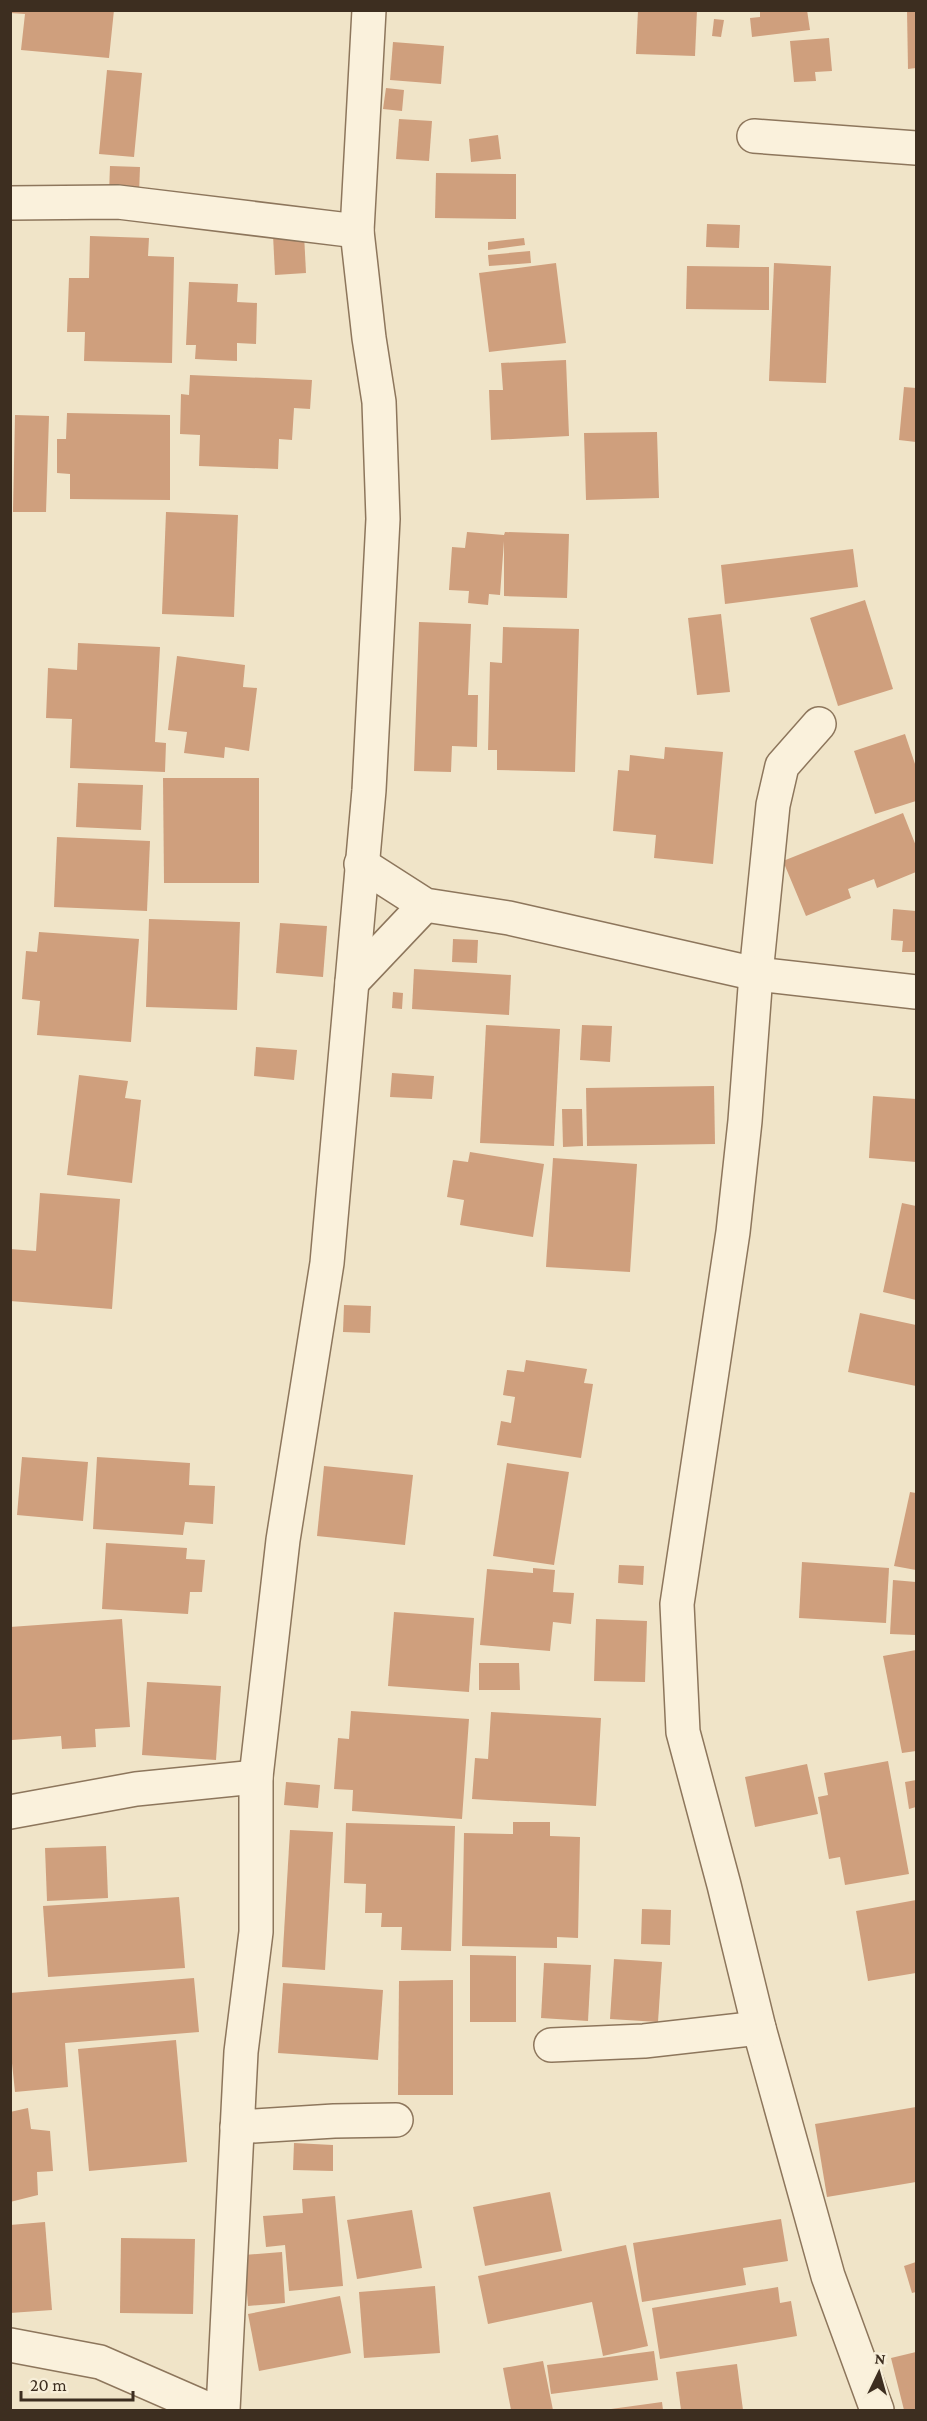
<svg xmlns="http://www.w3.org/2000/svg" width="927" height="2421" viewBox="0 0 927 2421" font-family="'Crimson Pro',serif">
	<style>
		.building { fill: #cf9f7d }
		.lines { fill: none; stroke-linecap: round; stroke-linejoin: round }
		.minor-casing { stroke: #8d765c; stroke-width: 36 }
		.minor { stroke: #faf1dc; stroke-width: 33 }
	</style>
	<rect width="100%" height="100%" fill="#f0e4c8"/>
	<g class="building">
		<polygon points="10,10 114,10 109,58 21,50 25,14 10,13"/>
		<polygon points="638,10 697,10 695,56 636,54"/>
		<polygon points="760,10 807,10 810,30 752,37 750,18 760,17"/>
		<polygon points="907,10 916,10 916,68 908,69"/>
		<polygon points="714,19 724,20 721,37 712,36"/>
		<polygon points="829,38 832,71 815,72 816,81 794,82 790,41"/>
		<polygon points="393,42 444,46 441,84 390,80"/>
		<polygon points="107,70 142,73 134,157 99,154"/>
		<polygon points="386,88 404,90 402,111 383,109"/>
		<polygon points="399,119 432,121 429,161 396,159"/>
		<polygon points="498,135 501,159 471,162 469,139"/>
		<polygon points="110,166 140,167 139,194 109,193"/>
		<polygon points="436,173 516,174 516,219 435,218"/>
		<polygon points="707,224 740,225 739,248 706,247"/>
		<polygon points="304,234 306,273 275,275 273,235"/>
		<polygon points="90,236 149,238 148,256 174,257 172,363 84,361 85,332 67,332 69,278 89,278"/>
		<polygon points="524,238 525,245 488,250 488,242"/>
		<polygon points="530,251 531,263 489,266 488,255"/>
		<polygon points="556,263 566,343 489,352 479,273"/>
		<polygon points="774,263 831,266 826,383 769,381"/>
		<polygon points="687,266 769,267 769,310 686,309"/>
		<polygon points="189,282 238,284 237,302 257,303 256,344 237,343 237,361 195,359 196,345 186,345"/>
		<polygon points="566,360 569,436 491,440 489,390 503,390 501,363"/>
		<polygon points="190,375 312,380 310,409 294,408 292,440 279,439 278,469 199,466 200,435 180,434 181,394 189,395"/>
		<polygon points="904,387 916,388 916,442 899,440"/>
		<polygon points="67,413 170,415 170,500 70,499 70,474 57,473 57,439 66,439"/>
		<polygon points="15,415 49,416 46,512 13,512"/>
		<polygon points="657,432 659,498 586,500 584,433"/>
		<polygon points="166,512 238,515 234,617 162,614"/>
		<polygon points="467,532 504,535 505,532 569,534 567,598 504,596 504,541 500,595 489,594 488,605 468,603 469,591 449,590 452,547 465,548"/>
		<polygon points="853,549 858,587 725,604 721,565"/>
		<polygon points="865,600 893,689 838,706 810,618"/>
		<polygon points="721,614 730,692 697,695 688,618"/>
		<polygon points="419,622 471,624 468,695 478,695 477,747 452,746 451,772 414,771"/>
		<polygon points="503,627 579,629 575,772 497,770 497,750 488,750 490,662 502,663"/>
		<polygon points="78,643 160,647 155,742 166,743 165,772 70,768 72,719 46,718 48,668 77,670"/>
		<polygon points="177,656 245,665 243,687 257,688 249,751 225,747 224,758 184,753 187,732 168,730"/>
		<polygon points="905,734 916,767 916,801 875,814 854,751"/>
		<polygon points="665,747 723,752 713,864 654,858 656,835 613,831 618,770 629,771 630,755 664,759"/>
		<polygon points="163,778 259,778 259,883 164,883"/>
		<polygon points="78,783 143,785 141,830 76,827"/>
		<polygon points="903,813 916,846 916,872 877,888 874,879 848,889 851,898 806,916 783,861"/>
		<polygon points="57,837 150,841 147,911 54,907"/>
		<polygon points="893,909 916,911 916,952 902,952 903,941 891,940"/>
		<polygon points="149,919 240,922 237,1010 146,1007"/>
		<polygon points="280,923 327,926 323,977 276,973"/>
		<polygon points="39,932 139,939 131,1042 37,1035 40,1001 22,999 26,951 37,952"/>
		<polygon points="453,939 478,940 477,963 452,962"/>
		<polygon points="414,969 511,975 509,1015 412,1009"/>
		<polygon points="393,992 403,993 402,1009 392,1008"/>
		<polygon points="486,1025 560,1029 554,1146 480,1143"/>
		<polygon points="582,1025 612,1026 610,1062 580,1060"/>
		<polygon points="256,1047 297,1050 294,1080 254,1076"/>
		<polygon points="392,1073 434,1076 432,1099 390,1097"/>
		<polygon points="79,1075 128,1081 125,1098 141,1100 132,1183 67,1175"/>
		<polygon points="714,1086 715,1144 587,1146 586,1088"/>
		<polygon points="873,1096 916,1099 916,1162 869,1158"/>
		<polygon points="562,1109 582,1109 583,1146 563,1147"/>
		<polygon points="470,1152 544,1164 533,1237 460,1225 464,1200 447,1197 453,1160 468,1162"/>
		<polygon points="553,1158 637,1164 630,1272 546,1267"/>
		<polygon points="40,1193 120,1199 112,1309 10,1301 10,1249 36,1251"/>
		<polygon points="902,1203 916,1206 916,1300 883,1292"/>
		<polygon points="344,1305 371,1306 370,1333 343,1332"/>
		<polygon points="860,1313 916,1325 916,1386 848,1372"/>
		<polygon points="526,1360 587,1369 584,1383 593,1384 581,1458 497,1445 501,1421 511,1423 515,1397 503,1395 507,1370 524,1372"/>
		<polygon points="22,1457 88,1462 83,1521 17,1515"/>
		<polygon points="97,1457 190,1463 189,1485 215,1486 213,1524 185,1522 183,1535 93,1529"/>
		<polygon points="507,1463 569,1472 554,1565 493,1556"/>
		<polygon points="324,1466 413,1475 405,1545 317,1536"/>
		<polygon points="910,1492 916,1493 916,1570 894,1566"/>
		<polygon points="106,1543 187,1548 186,1559 205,1560 202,1592 190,1592 188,1614 102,1609"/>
		<polygon points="802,1562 889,1568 886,1623 799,1618"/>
		<polygon points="619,1565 644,1566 643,1585 618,1583"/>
		<polygon points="533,1568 555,1570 553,1592 574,1593 571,1624 553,1622 550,1651 480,1645 487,1569 533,1573"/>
		<polygon points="893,1580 916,1582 916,1635 890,1634"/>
		<polygon points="394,1612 474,1618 469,1692 388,1686"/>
		<polygon points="122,1619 130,1727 95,1729 96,1747 62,1749 61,1736 12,1740 10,1627"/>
		<polygon points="596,1619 647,1621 645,1682 594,1681"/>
		<polygon points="916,1650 916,1751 902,1753 883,1656"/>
		<polygon points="479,1663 519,1663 520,1690 479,1690"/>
		<polygon points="147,1682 221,1686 216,1760 142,1755"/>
		<polygon points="351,1711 469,1719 462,1819 352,1811 353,1790 334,1789 338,1738 349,1739"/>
		<polygon points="491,1712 601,1718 596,1806 472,1799 475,1758 488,1759"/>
		<polygon points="888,1761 909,1874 845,1885 840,1857 829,1859 818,1797 828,1795 824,1773"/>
		<polygon points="807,1764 818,1814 755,1827 745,1777"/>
		<polygon points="916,1780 916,1807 909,1809 905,1782"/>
		<polygon points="286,1782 320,1785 318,1808 284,1805"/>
		<polygon points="513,1822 550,1822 550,1836 580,1837 578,1938 557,1937 557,1948 462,1946 464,1833 513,1834"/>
		<polygon points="346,1823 455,1826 451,1951 401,1950 402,1927 381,1927 382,1913 365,1913 366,1884 344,1883"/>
		<polygon points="290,1830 333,1832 325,1970 282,1967"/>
		<polygon points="106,1846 108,1898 47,1901 45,1848"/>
		<polygon points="179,1897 185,1968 48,1977 43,1906"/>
		<polygon points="916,1900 916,1973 868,1981 856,1911"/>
		<polygon points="642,1909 671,1910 670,1945 641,1944"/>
		<polygon points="470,1955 516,1956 516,2022 470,2022"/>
		<polygon points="614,1959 662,1962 658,2022 610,2019"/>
		<polygon points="544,1963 591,1965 588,2021 541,2018"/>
		<polygon points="194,1978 199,2032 65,2043 68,2087 15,2092 10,2044 10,1993"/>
		<polygon points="453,1980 453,2095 398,2095 399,1981"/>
		<polygon points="283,1983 383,1990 378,2060 278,2053"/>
		<polygon points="176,2040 187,2162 89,2171 78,2049"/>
		<polygon points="916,2107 916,2182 827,2197 815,2124"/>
		<polygon points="28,2108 31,2129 50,2131 53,2171 37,2172 38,2195 10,2202 10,2112"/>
		<polygon points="294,2143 333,2145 333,2171 293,2170"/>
		<polygon points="550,2192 562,2251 485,2266 473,2207"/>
		<polygon points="335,2196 343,2286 289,2291 285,2245 266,2247 263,2216 303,2213 302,2199"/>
		<polygon points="412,2210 422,2268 357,2279 347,2220"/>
		<polygon points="781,2219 788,2261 743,2268 746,2285 642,2302 633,2243"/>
		<polygon points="45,2222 52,2310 10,2313 10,2225"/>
		<polygon points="121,2238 195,2239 193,2314 120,2313"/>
		<polygon points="626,2245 648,2346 603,2356 592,2302 488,2324 478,2276"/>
		<polygon points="282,2252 285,2303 248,2306 244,2255"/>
		<polygon points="916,2262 916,2292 912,2293 904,2266"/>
		<polygon points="435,2286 440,2353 364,2358 359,2292"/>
		<polygon points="778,2287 780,2303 791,2301 797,2336 660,2359 652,2308"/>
		<polygon points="340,2296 351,2353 259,2371 248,2314"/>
		<polygon points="654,2351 658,2380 551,2394 547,2365"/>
		<polygon points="916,2352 916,2410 904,2410 891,2358"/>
		<polygon points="543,2361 553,2410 511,2410 503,2368"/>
		<polygon points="737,2364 743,2410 681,2410 676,2372"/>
		<polygon points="662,2402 663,2410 611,2410 611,2409"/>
	</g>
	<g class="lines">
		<g class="minor-casing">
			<g id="minor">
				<polyline points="754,136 916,148"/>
				<polyline points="10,203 118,202 357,231"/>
				<polyline points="819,724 782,766 773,805 756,974 745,1121 733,1232 677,1604 683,1732 724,1885 759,2028 828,2276 877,2410"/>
				<polyline points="361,864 425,905 509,918 756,974 916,992"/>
				<polyline points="352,982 425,905"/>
				<polyline points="10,1812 136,1789 256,1777"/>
				<polyline points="551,2045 644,2041 759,2028"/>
				<polyline points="237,2127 334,2121 396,2120"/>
				<polyline points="10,2345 100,2362 210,2410"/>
				<polyline points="223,2410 241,2052 256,1932 256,1777 283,1540 327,1263 369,790 383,519 379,402 369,338 357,231 369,10"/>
			</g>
		</g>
		<use href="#minor" class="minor"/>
	</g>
	<rect width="927" height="2421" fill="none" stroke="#3d2e20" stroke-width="24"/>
	<g transform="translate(879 2373) rotate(5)" stroke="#f7eed8" stroke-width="4.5" paint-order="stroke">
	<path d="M0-4.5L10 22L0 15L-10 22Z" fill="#3d2e20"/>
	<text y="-9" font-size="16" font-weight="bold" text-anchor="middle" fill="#3d2e20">N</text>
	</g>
	<path d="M21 2391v9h112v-9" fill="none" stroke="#3d2e20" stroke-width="3"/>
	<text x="30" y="2391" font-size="18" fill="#3d2e20" stroke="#f7eed8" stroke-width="4.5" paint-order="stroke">20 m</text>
</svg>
